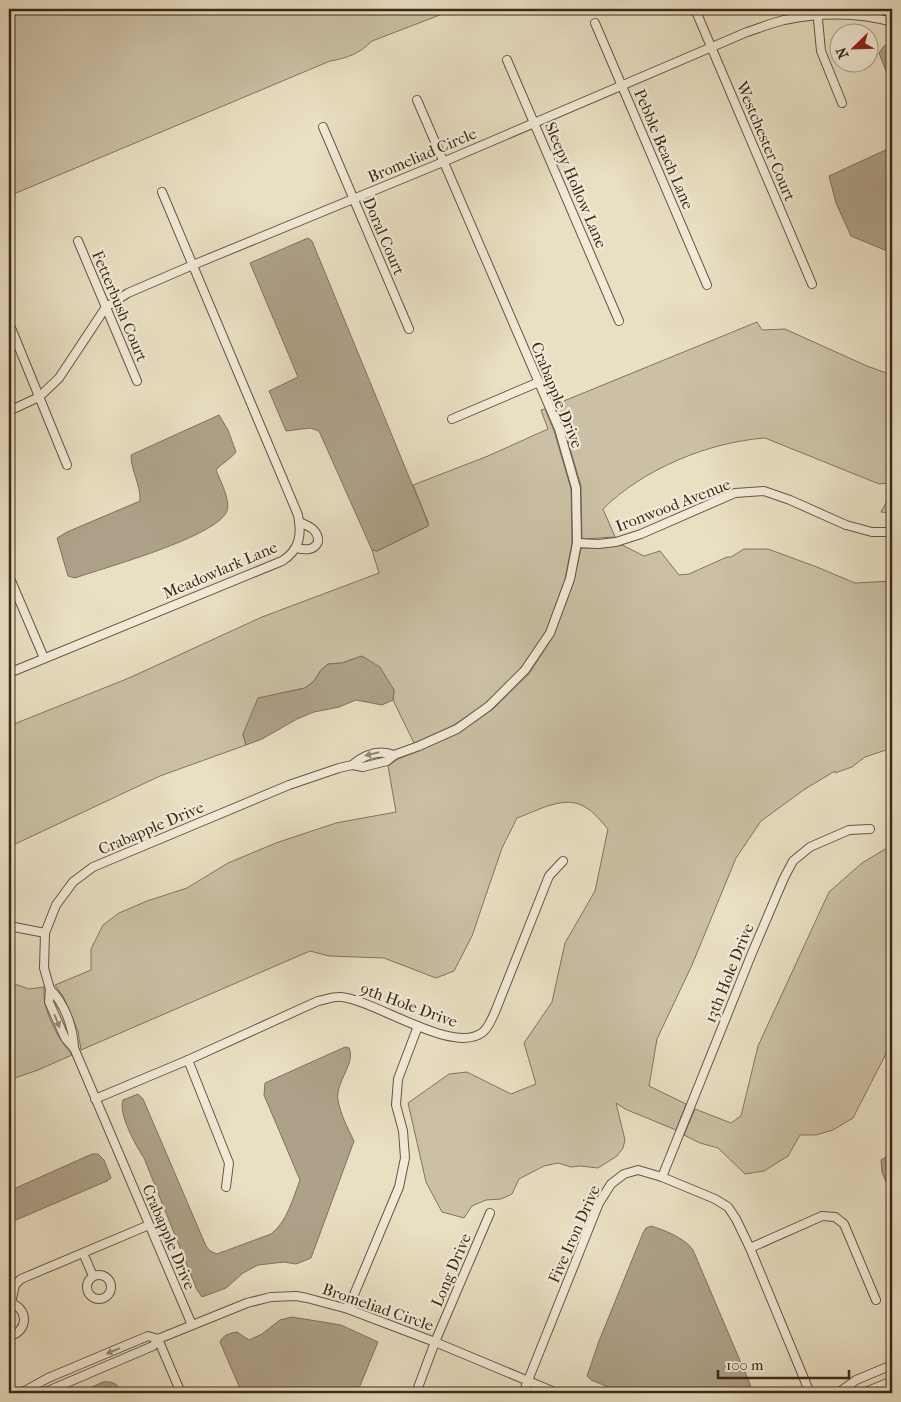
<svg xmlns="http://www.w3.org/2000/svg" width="901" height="1402" viewBox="0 0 901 1402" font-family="'IM FELL French Canon',serif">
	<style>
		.green { fill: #cbc0a5; stroke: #82745f }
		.water { fill: #aea189; stroke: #80715c }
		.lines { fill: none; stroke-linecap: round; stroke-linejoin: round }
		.street-casing { stroke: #665643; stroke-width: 10 }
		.street { stroke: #f1ead7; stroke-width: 8 }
		.oneway { fill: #968a78 }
		.labels { text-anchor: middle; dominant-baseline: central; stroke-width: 4.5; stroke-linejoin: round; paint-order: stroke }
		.street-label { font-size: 16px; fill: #3a2919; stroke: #f1ead7 }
	</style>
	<rect width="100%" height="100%" fill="#e9dfc2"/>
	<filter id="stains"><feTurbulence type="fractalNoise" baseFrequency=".004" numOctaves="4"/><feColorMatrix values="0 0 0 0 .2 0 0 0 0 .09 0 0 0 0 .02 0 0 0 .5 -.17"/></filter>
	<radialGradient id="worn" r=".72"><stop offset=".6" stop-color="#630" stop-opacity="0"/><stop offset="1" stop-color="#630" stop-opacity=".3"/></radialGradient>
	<g class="green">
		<path d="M9 9H452L440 15 372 41C359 54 347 58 330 61L9 196Z"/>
		<path d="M757 322 762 330 785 329 867 366 892 375V513L881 512 888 499 889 483 879 484 765 438C709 442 643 469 603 509L615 537 582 539 581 486 564 428 554 405Z"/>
		<polygon points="545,409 554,431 571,489 572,543 565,579 546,631 521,668 486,703 454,725 414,743 393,700 394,690 362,656 342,663 328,664 321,670 314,681 305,688 277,694 243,734 246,745 160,776 9,847 9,726 129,678 262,617 379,573 372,550 377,551 428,526 428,522 413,485 488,456 548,429 541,410"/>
		<path d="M622 545 644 556 660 551 679 575 689 574 727 557H731L744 549H768L817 567 855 583 892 581V748L865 757 852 767 835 773V771L805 789 761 821 736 858 692 965 657 1039 649 1086 686 1104 676 1130 625 1109 616 1103 625 1140 623 1148 617 1156 598 1168 580 1166 571 1167 558 1163 544 1166 519 1179 512 1194 501 1199 486 1200 472 1206 464 1218 442 1212 426 1182 408 1103 449 1074 467 1072 511 1094 536 1084 524 1043 552 1002 565 943 595 891 608 829C601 821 594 812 585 807 565 794 537 811 517 818L502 848 472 936 454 971 436 978 384 958 329 956 310 951 81 1050 78 1031 63 996 55 985 91 970V949L103 925 119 913 147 901 187 888 228 863 276 843 336 823 396 812 388 766 398 759 421 750 459 733 493 709 529 674 554 635 574 581 581 548H598Z"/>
		<polygon points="892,845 892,1042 853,1118 833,1130 816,1135 800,1135 788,1156 764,1171 745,1174 718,1148 700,1143 684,1135 695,1109 731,1123 741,1116 758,1046 829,892 862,863"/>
		<path d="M9 982 29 989 44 987C42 1010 57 1037 72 1055L38 1070 9 1080Z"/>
	</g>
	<g class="water">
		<polygon points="892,43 892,86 879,53 884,46"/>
		<polygon points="892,147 892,253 851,236 836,203 829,176"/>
		<polygon points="308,238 312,241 428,523 428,526 377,551 372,550 319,431 310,428 286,431 269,391 298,377 250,263"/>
		<path d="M219 415 228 430 236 452C231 459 222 463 216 470 220 480 231 501 227 511 217 537 103 568 75 578L68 576 57 538 67 532 140 501C141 485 131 471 131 455Z"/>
		<polygon points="362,656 380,667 394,690 393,700 382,705 356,700 339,707 314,712 297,719 262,739 246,745 243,734 258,698 305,688 314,681 321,670 328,664 342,663"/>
		<path d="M345 1047 349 1048C356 1064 335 1082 338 1100 340 1113 348 1129 354 1141L311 1258 296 1264 284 1262 258 1265 243 1273 226 1288 202 1297 197 1290 144 1158C136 1146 118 1114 123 1100L138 1094 143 1099 206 1246 210 1251 217 1254 271 1234C287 1222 293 1198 300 1180L264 1095 265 1083Z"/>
		<path d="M92 1154H98L104 1160 111 1178 107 1181 9 1223V1191C37 1179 64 1166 92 1154Z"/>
		<polygon points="889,1155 892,1157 892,1197 882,1172 881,1160"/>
		<path d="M651 1226C664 1230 685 1238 693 1250L750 1384 751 1393H623L591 1380 587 1376 599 1341 643 1233 646 1228Z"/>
		<path d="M292 1317 341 1325 378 1342 357 1393H242L220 1342C223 1335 230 1333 237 1332L249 1340 262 1334 280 1320Z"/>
		<path d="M103 1382C112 1381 120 1384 120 1393H79Z"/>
	</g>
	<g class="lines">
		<g class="street-casing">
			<g id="street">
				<polyline points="695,9 812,284"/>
				<polyline points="817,9 821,51 842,103"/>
				<polyline points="595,23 707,285"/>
				<polyline points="507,60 619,321"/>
				<polyline points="323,127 409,329"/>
				<polyline points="78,241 137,381"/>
				<polyline points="9,323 67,465"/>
				<path d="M9 411 39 397 59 378 106 307 128 293 193 265 443 162 747 32C759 28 772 23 784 20 819 13 858 12 892 22"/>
				<polyline points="452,419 539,382"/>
				<polyline points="577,543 598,544 616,542 641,534 735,493 764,491 790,500 846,525 872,532 892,532"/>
				<path d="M296 548C305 550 314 551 318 542 319 530 309 526 299 522"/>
				<polyline points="9,576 44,658"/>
				<path d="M9 673 282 561C300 550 302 534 298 515L162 192"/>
				<path d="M352 765C364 755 378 749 394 755"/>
				<polyline points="9,926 45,933"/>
				<path d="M50 989C65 1004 73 1027 74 1048L192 1325"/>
				<polyline points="74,1048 65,1038 49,1002 50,989 44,968 45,933 56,905 73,882 93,867 289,785 339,768 352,765 363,767 387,761 394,755 419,746 457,729 489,706 525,670 550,633 570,579 577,543 576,488 559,429 417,100"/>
				<polyline points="188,1060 229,1163 226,1187"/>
				<path d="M95 1099 188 1060 318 1001C325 1000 334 996 341 997 375 1000 454 1056 483 1032 489 1027 492 1018 495 1012L549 876 563 861"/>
				<polyline points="662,1177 752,953 784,878 793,861 810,847 849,830 870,829"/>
				<polyline points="750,1248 822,1216 835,1217 844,1224 876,1300"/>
				<polyline points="83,1253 93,1276"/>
				<circle cx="99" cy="1287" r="12"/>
				<path d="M9 1303C29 1307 29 1332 9 1336"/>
				<polyline points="11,1303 15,1285 21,1279 149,1225"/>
				<polyline points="348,1309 399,1187 405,1158 403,1131 396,1105 398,1079 418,1026"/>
				<polyline points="158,1339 181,1393"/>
				<polyline points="842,1392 862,1393"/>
				<polyline points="21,1393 48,1378 148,1336 158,1339 247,1303 271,1297 296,1296 307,1298 348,1309 435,1342 557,1393"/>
				<polyline points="43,1393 153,1346 158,1339"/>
				<polyline points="416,1393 435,1342 490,1213"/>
				<polyline points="523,1393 599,1203 611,1184 624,1174 638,1170 662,1177 715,1199 728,1207 736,1219 750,1248 810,1393"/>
				<polyline points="838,1393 856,1380 892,1365"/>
				<polyline points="863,1393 892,1381"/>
			</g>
		</g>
		<use href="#street" class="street"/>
	</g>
	<defs><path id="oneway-solid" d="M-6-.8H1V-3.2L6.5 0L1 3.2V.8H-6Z" transform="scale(1.25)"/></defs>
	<g class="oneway">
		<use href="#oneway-solid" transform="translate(372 754) rotate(167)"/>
		<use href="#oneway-solid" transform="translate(57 1021) rotate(68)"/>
		<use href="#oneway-solid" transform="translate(113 1351) rotate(157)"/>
	</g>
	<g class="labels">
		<g class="street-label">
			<text transform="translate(766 141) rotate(67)">Westchester Court</text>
			<text transform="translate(664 149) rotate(67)">Pebble Beach Lane</text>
			<text transform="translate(422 155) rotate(-23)">Bromeliad Circle</text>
			<text transform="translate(576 185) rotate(67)">Sleepy Hollow Lane</text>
			<text transform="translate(384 236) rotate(67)">Doral Court</text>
			<text transform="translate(120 306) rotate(67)">Fetterbush Court</text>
			<text transform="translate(557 395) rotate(68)">Crabapple Drive</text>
			<text transform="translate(673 505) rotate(-21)">Ironwood Avenue</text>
			<text transform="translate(220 570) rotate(-23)">Meadowlark Lane</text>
			<text transform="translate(151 828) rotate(-23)">Crabapple Drive</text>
			<text transform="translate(729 973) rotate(-68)">13th Hole Drive</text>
			<text transform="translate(409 1005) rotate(20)">9th Hole Drive</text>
			<text transform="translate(574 1234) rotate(-66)">Five Iron Drive</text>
			<text transform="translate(169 1237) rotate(67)">Crabapple Drive</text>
			<text transform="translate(451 1270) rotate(-67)">Long Drive</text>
			<text transform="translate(378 1307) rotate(19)">Bromeliad Circle</text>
		</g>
	</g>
	<rect width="901" height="1402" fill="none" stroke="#e9dfc2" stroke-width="30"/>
	<rect x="10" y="10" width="881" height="1382" fill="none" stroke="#3a2919" stroke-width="2.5"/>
	<rect x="15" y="15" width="871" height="1372" fill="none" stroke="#3a2919"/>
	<g transform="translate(854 48) rotate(247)"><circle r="24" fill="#f1ead7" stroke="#a89d8b"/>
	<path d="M0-4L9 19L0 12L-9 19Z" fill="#8f2418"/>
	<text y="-8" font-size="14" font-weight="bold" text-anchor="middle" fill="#3a2919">N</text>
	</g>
	<path d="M718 1370v8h131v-8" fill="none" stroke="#3a2919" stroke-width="2.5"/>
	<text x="726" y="1370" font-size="15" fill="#3a2919" stroke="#f1ead7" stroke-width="4" paint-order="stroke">100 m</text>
	<rect width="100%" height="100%" filter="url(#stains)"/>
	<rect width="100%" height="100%" fill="url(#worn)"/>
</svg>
